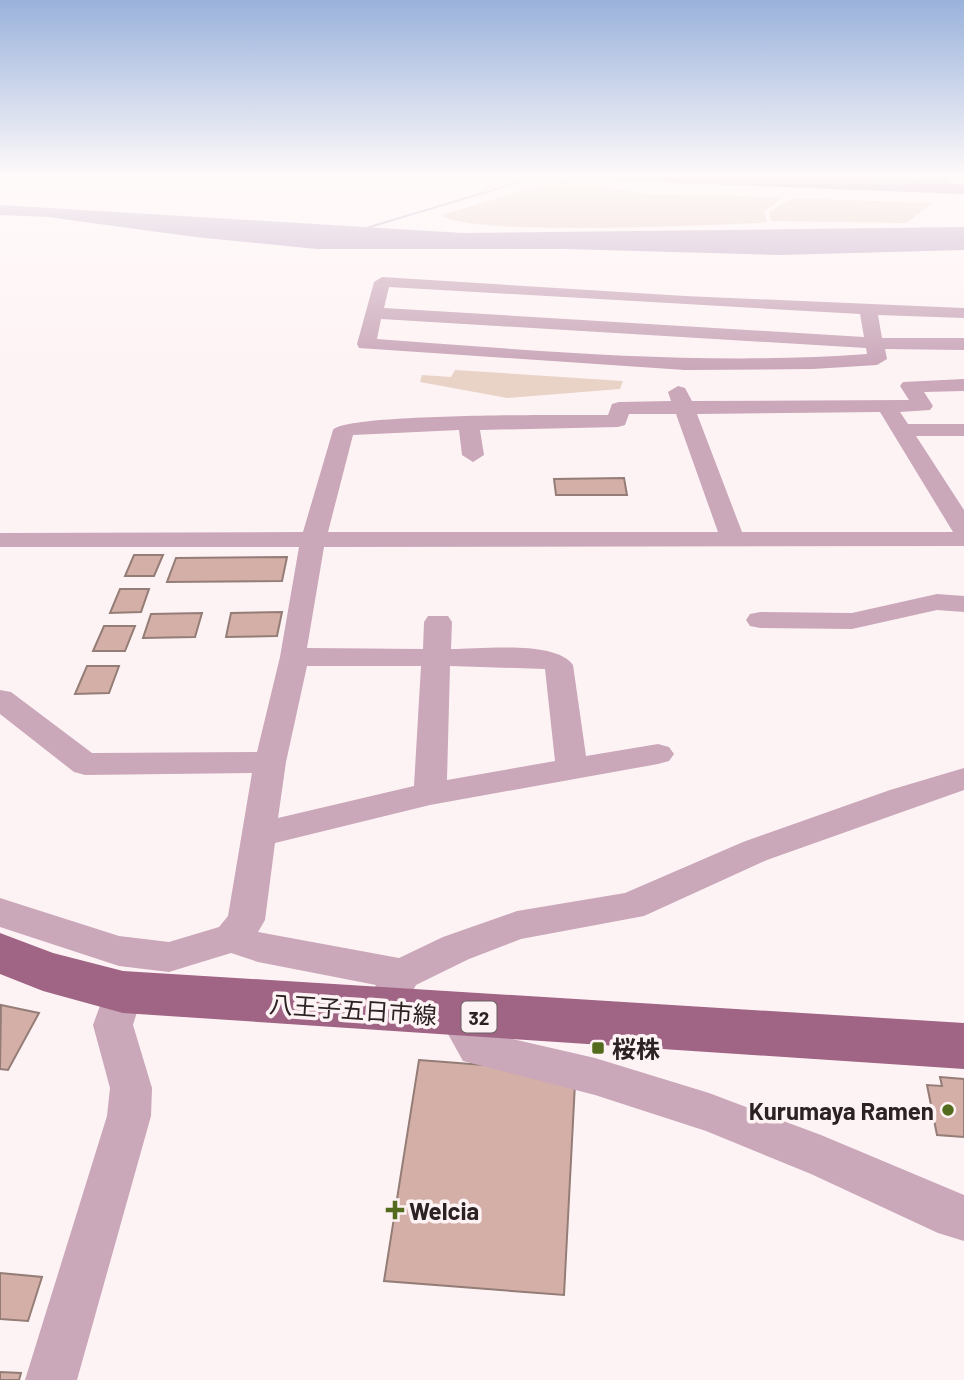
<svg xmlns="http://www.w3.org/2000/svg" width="964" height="1380" viewBox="0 0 964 1380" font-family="Barlow,'Noto Sans JP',sans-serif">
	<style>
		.green { fill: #e8d3c6 }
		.water { fill: #c6aec9 }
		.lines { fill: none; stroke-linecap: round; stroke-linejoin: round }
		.stream { fill: #c6aec9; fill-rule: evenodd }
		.building { fill: #d4afa7; stroke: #947d77; stroke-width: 2 }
		.street { fill: #caa7b9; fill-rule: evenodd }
		.secondary { fill: #b2809b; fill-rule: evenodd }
		.primary { fill: #a06485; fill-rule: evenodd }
		.poi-dot { fill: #536b1c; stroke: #fef3f4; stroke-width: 2.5 }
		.labels { text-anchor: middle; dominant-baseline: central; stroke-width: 7; stroke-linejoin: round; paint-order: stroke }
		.shield { fill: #fef3f4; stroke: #6b6162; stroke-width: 2 }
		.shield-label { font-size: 19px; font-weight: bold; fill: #2c2224 }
		.near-street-label { font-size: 24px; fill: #2c2224; stroke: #fef3f4 }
		.near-poi-label { font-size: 24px; font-weight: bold; fill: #2c2224; stroke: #fef3f4; text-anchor: start }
	</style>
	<rect width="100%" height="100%" fill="#fef3f4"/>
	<g class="green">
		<path d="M560 180 648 194 785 197 764 211 767 222 759 223C711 225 468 237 441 215Z"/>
		<polygon points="792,198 932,203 906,223 771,221 769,212"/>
		<polygon points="455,370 623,381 620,389 507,398 420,382 422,375 451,377"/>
	</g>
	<polygon class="water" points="0,205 463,233 964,227 964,250 778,255 565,249 317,249 195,237 48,217 0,215"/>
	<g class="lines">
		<polygon class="stream" points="523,180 526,181 353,233 349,232"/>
	</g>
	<g class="building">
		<polygon points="809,175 944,177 948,183 811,179"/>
		<polygon points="624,478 627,495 556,495 554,479"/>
		<polygon points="134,555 163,555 154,576 125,576"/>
		<polygon points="287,557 282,581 167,582 176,558"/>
		<polygon points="120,589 149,589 141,612 110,613"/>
		<polygon points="282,612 277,636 226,637 231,613"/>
		<polygon points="202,613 195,637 143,638 151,614"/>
		<polygon points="104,626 135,626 125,651 93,651"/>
		<polygon points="87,666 119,666 109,693 75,694"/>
		<polygon points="1,1005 39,1013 8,1070 0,1069"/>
		<polygon points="419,1060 522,1068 575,1083 564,1295 384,1281"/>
		<polygon points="940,1077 964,1079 964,1137 937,1135 927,1085 942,1086"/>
		<polygon points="0,1273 42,1277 28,1321 0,1319"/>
		<polygon points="0,1372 21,1373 19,1380 0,1380"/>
	</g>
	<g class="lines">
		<g class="street">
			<path d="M382 277 685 296 964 308V318L878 315 882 338H964V350L885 349 887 359 877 365 813 369 685 370 359 348 357 344 374 282ZM389 287 860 314 864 337 384 308ZM381 319 866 348 867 354C703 366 540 351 377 339Z"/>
			<path d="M964 379V391L924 392 933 406 930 410 900 412 908 424H964V436H916L964 510V546L324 547 307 648 423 649 424 622 428 616H448L452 622 451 649C481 649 556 640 573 665L586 756 658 744 669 747 674 754 669 761 658 764 430 805 275 843 265 920 258 932 399 958 443 937 517 911 625 893 743 842 890 790 964 768V790L767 860 644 916 521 939 469 959 416 985 396 1023 382 1028 368 1023 362 1011 376 985 258 962 231 953 169 972 119 966 0 927V898L119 936 169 942 219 927 228 916 252 773 85 775 74 772 0 714V690L11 692 92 753 257 752 280 657 299 547H0V533L303 532 333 430C345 413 573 415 608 415L612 404 619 402 671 401 668 392 678 386 685 388 692 401 909 400 900 386 903 382ZM880 412 953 532H742L697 414ZM629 414H676L718 532H328L353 435 459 430 462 455 473 462 484 455 480 430 618 427 625 425ZM307 666H421L414 786 278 818 286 762ZM450 666 545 669 555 761 447 780Z"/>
			<polygon points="937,594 964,596 964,612 937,610 852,629 760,628 750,626 746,620 750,614 760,612 852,613"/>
			<polygon points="123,976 137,981 143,992 133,1025 152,1088 151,1116 77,1380 25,1380 107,1116 110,1088 93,1025 109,981"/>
			<polygon points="458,999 472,1004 491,1034 595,1058 709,1093 821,1135 964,1195 964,1241 938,1233 811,1174 706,1131 595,1095 463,1061 438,1016 444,1004"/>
		</g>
		<polygon class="secondary" points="590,175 741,175 964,184 964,194 598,180"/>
		<polygon class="primary" points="0,933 53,953 123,971 964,1023 964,1069 123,1013 43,991 0,974"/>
	</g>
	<linearGradient id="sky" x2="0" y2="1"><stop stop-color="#9ab2dc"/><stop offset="0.48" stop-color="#fffafa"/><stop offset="1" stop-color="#fffafa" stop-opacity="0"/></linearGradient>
	<rect width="964" height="368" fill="url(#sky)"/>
	<g class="poi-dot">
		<rect x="591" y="1041" width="14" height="14" rx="3.5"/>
		<circle cx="948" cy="1110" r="7"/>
		<path d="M391.5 1199.5h7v7h7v7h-7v7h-7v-7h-7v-7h7z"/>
	</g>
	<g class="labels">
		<rect class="shield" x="461.5" y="1001.5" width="35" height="31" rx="5"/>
		<g class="shield-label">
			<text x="479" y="1017">32</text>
		</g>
		<g class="near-street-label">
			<text transform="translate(353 1009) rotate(4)">八王子五日市線</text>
		</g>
		<g class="near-poi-label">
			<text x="612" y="1048">桜株</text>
			<text x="934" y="1110" text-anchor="end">Kurumaya Ramen</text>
			<text x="409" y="1210">Welcia</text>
		</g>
	</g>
</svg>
